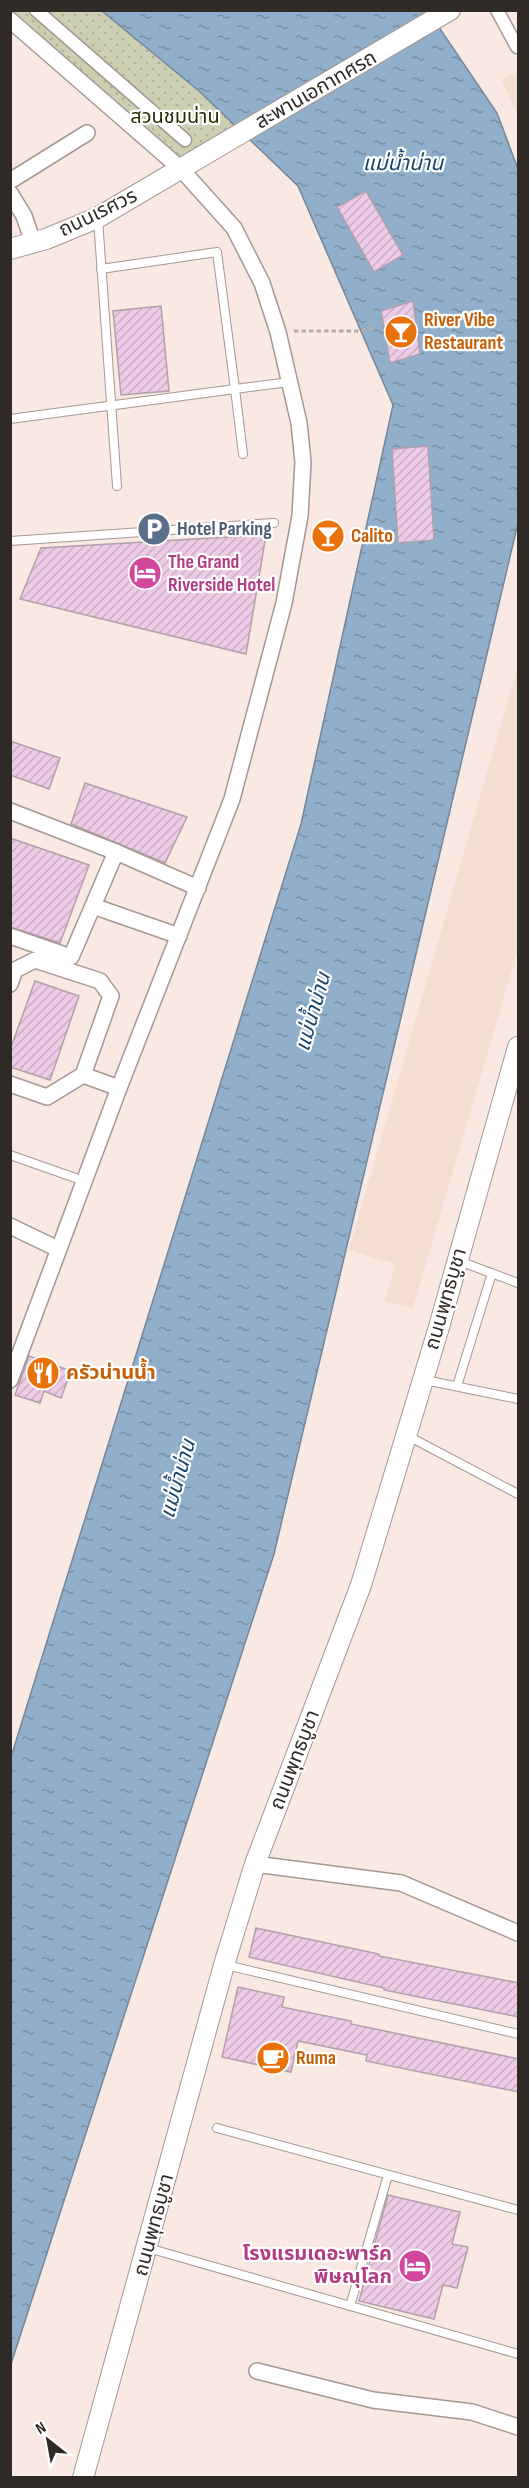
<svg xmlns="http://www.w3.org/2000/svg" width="529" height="2488" viewBox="0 0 529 2488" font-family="'Sofia Sans Condensed','Noto Sans Thai',sans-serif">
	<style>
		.commercial { fill: #f4ded1 }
		.green { fill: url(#green-dots) }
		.water { fill: url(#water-ripples); stroke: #74879a; stroke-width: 1.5 }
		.building { fill: url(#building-hatch); stroke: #aea1ab; stroke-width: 1.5 }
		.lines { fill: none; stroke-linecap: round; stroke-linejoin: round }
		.service-casing { stroke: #a69791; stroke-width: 10 }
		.pedestrian-casing { stroke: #a69791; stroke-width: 15 }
		.minor-casing { stroke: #a69791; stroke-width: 18 }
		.tertiary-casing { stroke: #a69791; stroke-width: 22 }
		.path { stroke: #b8aba5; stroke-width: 3; stroke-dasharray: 4.5 3; stroke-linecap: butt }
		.service { stroke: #fff; stroke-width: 8 }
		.pedestrian { stroke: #fff; stroke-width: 12 }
		.minor { stroke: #fff; stroke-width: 15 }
		.tertiary { stroke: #fff; stroke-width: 20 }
		.labels { text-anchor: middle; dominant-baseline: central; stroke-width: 4.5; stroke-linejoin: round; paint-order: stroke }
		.street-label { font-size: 20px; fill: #302a27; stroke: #fff }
		.park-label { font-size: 20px; fill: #2a2d00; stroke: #fff }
		.food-label { font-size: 20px; font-weight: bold; fill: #c56008; stroke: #fff; text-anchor: start }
		.service-label { font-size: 20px; font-weight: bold; fill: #4e5e75; stroke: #fff; text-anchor: start }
		.hotel-label { font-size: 20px; font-weight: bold; fill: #b23c85; stroke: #fff; text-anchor: start }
		.water-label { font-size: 21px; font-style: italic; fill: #16446b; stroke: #fff }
	</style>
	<defs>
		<pattern id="green-dots" width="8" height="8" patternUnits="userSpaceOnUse" patternTransform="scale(1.5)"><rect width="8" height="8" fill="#cccfb2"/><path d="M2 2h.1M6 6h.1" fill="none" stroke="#b0b299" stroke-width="1.8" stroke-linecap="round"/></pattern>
		<pattern id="water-ripples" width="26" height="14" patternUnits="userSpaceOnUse" patternTransform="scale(1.5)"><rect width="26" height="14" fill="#91afcb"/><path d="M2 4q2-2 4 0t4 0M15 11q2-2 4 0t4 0" fill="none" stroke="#778fa5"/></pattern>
		<pattern id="building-hatch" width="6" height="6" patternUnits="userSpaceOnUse" patternTransform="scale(1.5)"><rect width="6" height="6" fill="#edcbe6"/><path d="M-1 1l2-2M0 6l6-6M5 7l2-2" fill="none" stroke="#ccaec5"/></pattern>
	</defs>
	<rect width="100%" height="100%" fill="#f9e9e2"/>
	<g class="commercial">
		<polygon points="518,71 518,116 502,80"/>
		<polygon points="518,665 518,949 413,1308 385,1301 395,1264 349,1250"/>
	</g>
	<polygon class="green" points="11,11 102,11 199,91 236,126 181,169 11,20"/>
	<polygon class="water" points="102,11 428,11 497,113 518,169 518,523 274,1554 11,2364 11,1757 301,824 393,405 298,186 199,91"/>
	<g class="building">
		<polygon points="366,191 403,255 374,272 337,207"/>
		<polygon points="413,301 420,354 390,363 381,311"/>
		<polygon points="161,306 169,391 121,395 113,311"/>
		<polygon points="428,446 434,540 398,543 392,449"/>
		<polygon points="266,535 246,654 20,599 41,548"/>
		<polygon points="10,741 60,758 49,789 10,775"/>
		<polygon points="85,783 187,817 165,863 71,824"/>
		<polygon points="10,838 89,865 60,943 10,927"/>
		<polygon points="35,981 79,996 50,1080 10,1067 10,1050"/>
		<polygon points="29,1356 71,1371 61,1398 44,1391 40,1403 15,1395"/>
		<polygon points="256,1928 379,1954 379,1956 519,1983 519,2017 384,1990 384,1988 249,1957"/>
		<polygon points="238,1987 284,1997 282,2007 351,2021 351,2024 519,2059 519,2092 366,2061 367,2055 298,2041 291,2072 222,2057"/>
		<polygon points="388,2195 460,2212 452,2244 468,2247 457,2288 443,2285 434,2319 359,2301"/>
	</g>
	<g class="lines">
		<g class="service-casing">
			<g id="service">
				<polyline points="98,219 117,486"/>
				<polyline points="101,269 217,252 235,389 290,382"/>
				<polyline points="10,419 235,389 243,454"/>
				<polyline points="10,541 274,523"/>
				<polyline points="10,1155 84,1181"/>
				<polyline points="459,1261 518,1283"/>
				<polyline points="425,1380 518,1399"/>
				<polyline points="457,1386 492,1273"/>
				<polyline points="408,1436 518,1494"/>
				<polyline points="226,1965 518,2034"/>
				<polyline points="217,2128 518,2210"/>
				<polyline points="148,2248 518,2354"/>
				<polyline points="350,2306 388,2175"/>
			</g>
		</g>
		<g class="pedestrian-casing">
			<g id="pedestrian">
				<polyline points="36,10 185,140"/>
				<polyline points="497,10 517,47"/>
			</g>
		</g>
		<g class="minor-casing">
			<g id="minor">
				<polyline points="10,20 181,169 234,228 262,283 278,332 299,423 303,462 300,516 284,603 232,799 119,1088 10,1380"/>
				<polyline points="10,181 87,133"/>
				<polyline points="10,193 24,216 33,242"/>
				<polyline points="10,811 116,852 198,888"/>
				<polyline points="93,906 179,936"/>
				<polyline points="10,936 71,957 116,852"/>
				<polyline points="10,984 15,970 35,960 100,981 111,996 83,1075 47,1097 10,1084"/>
				<polyline points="83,1075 119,1088"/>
				<polyline points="10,1226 58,1249"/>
				<polyline points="255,1864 401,1883 518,1933"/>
				<polyline points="257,2371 373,2400 472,2412 518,2427"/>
			</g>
		</g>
		<g class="tertiary-casing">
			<g id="tertiary">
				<polyline points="10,249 46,239 97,218 450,10"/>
				<polyline points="83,2478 224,1965 255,1864 361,1585 439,1327 518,1047"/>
			</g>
		</g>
		<polyline class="path" points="294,331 361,331 375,327"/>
		<use href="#service" class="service"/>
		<use href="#pedestrian" class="pedestrian"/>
		<use href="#minor" class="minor"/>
		<use href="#tertiary" class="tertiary"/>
	</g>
	<defs>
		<g id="bar-disc" transform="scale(1.725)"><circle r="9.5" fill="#e8710a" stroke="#fff"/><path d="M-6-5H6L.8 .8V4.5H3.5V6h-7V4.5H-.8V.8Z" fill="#fff"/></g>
		<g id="parking-disc" transform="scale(1.725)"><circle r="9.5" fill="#5c6f8a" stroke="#fff"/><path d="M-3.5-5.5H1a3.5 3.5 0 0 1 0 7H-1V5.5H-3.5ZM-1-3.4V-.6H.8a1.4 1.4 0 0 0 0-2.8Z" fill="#fff"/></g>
		<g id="hotel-disc" transform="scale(1.725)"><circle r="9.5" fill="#d1479c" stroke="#fff"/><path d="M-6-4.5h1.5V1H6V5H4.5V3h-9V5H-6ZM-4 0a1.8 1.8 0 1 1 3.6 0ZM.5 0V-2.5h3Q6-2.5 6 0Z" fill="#fff"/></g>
		<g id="restaurant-disc" transform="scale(1.725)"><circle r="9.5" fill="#e8710a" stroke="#fff"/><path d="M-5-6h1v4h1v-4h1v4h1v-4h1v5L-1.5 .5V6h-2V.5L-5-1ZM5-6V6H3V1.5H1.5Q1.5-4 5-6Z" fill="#fff"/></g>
		<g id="cafe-disc" transform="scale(1.725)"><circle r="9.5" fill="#e8710a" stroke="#fff"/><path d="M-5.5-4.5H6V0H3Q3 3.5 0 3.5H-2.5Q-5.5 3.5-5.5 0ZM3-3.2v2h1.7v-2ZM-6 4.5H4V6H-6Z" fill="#fff"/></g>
	</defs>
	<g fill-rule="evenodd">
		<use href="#bar-disc" x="401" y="332"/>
		<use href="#parking-disc" x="154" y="529"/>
		<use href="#bar-disc" x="328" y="536"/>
		<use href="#hotel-disc" x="145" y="573"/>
		<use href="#restaurant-disc" x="43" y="1373"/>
		<use href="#cafe-disc" x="273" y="2058"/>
		<use href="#hotel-disc" x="415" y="2266"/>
	</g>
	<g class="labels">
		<g class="street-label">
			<text transform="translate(316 90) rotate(-30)">สะพานเอกาทศรถ</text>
			<text transform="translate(98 213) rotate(-26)">ถนนเรศวร</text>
			<text transform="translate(446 1299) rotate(-74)">ถนนพุทธบูชา</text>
			<text transform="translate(295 1760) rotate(-69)">ถนนพุทธบูชา</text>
			<text transform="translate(154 2225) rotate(-75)">ถนนพุทธบูชา</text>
		</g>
		<g class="park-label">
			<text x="175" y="117">สวนชมน่าน</text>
		</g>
		<g class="food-label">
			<text x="424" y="320">River Vibe<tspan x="424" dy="23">Restaurant</tspan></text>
			<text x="351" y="536">Calito</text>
			<text x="66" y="1373">ครัวน่านน้ำ</text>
			<text x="296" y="2058">Ruma</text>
		</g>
		<g class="service-label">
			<text x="177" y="529">Hotel Parking</text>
		</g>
		<g class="hotel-label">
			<text x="168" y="562">The Grand<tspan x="168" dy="23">Riverside Hotel</tspan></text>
			<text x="392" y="2254" text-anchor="end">โรงแรมเดอะพาร์ค<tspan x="392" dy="23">พิษณุโลก</tspan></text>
		</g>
		<g class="water-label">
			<text x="403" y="163">แม่น้ำน่าน</text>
			<text transform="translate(313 1012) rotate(-74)">แม่น้ำน่าน</text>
			<text transform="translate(178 1479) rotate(-74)">แม่น้ำน่าน</text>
		</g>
	</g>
	<rect width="529" height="2488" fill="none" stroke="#302a27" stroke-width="24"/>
	<g transform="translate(48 2440) rotate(329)" stroke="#ffffff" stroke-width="4.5" paint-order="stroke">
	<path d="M0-4.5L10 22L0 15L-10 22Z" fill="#302a27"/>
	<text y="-9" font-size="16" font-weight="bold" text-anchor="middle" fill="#302a27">N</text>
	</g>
</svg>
